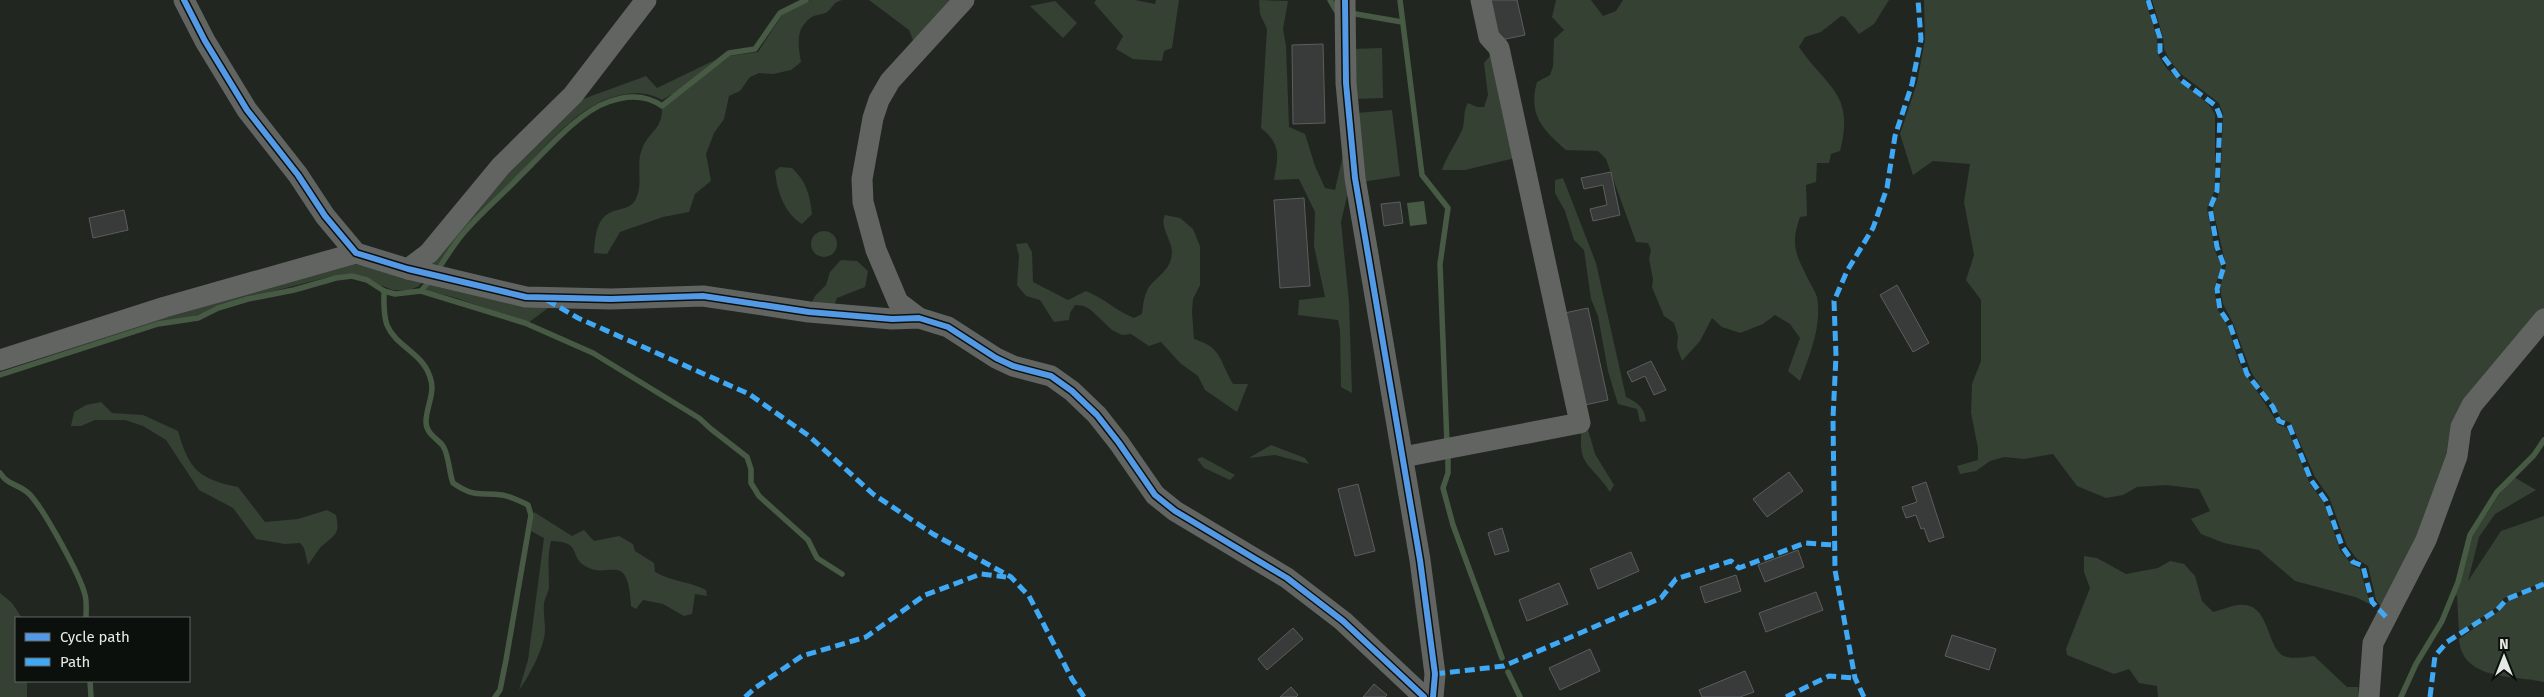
<svg xmlns="http://www.w3.org/2000/svg" width="2544" height="697" viewBox="0 0 2544 697" font-family="'Fira Sans',sans-serif">
	<style>
		.green { fill: #354133 }
		.water { fill: #475a44 }
		.lines { fill: none; stroke-linecap: round; stroke-linejoin: round }
		.stream { stroke: #475a44; stroke-width: 5.5 }
		.building { fill: #393b3b; stroke: #5b5e5e }
		.minor { stroke: #626462; stroke-width: 21 }
		.quiet { stroke: #3fa9f5; stroke-width: 5; stroke-dasharray: 10 5; stroke-linecap: butt }
		.cycleway-casing { stroke: #0c100c; stroke-width: 9 }
		.cycleway { stroke: #5399e6; stroke-width: 6 }
	</style>
	<rect width="100%" height="100%" fill="#212621"/>
	<g class="green">
		<path d="M810 0H842C834 2 833 7 827 12 823 15 817 14 812 17 795 28 798 44 801 62L791 70 773 74 759 73 750 77 740 91 729 96 724 119 714 133 706 154 711 181 695 194 689 212 663 217 620 232 607 254 594 253C595 238 596 216 614 211 621 209 629 208 634 202 645 186 635 165 642 149 649 131 662 130 662 109L729 56 758 52 782 15Z"/>
		<polygon points="869,0 956,0 914,43 909,30"/>
		<polygon points="1096,0 1135,0 1155,4 1156,0 1179,0 1172,48 1164,51 1162,61 1133,59 1116,49 1123,36 1094,3"/>
		<path d="M1259 0 1288 1 1283 29 1286 46 1289 127 1305 134 1315 166 1325 188 1335 190 1343 155 1348 192 1341 222 1349 302 1352 393 1341 387 1340 330 1338 320 1298 315 1299 300 1325 297 1314 246 1315 212 1299 179 1274 180C1278 156 1282 145 1261 128L1267 29 1260 14Z"/>
		<path d="M1556 0H1591L1603 16 1616 11 1623 0H1889L1874 24 1859 34 1845 17 1841 16 1821 32 1805 37 1799 47C1827 88 1855 93 1840 151L1831 154 1829 163H1817L1816 182 1806 185 1807 216 1800 217C1790 245 1796 254 1808 279 1811 285 1815 291 1817 297 1822 326 1810 354 1800 381L1788 371 1800 338 1790 324 1775 315 1763 324 1740 333 1722 327 1712 318 1700 341 1682 361 1677 347 1678 336 1674 323 1664 316 1652 287 1653 279 1649 259 1651 250 1648 243 1636 242 1606 159 1598 151 1566 150C1542 129 1528 114 1537 82L1550 75 1553 66 1554 39 1564 30 1552 17Z"/>
		<polygon points="1924,0 2145,0 2157,37 2157,53 2167,69 2209,105 2215,114 2215,176 2214,192 2207,208 2215,251 2222,266 2214,289 2218,310 2228,327 2239,362 2247,376 2279,425 2287,428 2310,484 2324,503 2340,550 2352,565 2360,569 2370,604 2355,597 2295,581 2259,550 2224,543 2201,534 2191,519 2210,511 2199,489 2166,485 2137,487 2123,495 2106,498 2077,486 2053,454 2024,459 2004,457 1990,461 1976,471 1960,474 1957,466 1978,460 1978,448 1971,413 1972,384 1981,361 1981,300 1966,280 1974,255 1964,202 1970,164 1933,161 1913,175 1900,134 1917,83 1925,39"/>
		<polygon points="2152,0 2544,0 2544,313 2512,348 2383,609 2376,600 2368,566 2357,559 2347,546 2329,497 2315,477 2291,423 2282,419 2251,372 2233,323 2223,304 2220,288 2226,266 2213,209 2220,191 2223,114 2219,103 2181,74 2170,61 2164,49 2163,37"/>
		<polygon points="1055,1 1077,23 1063,38 1030,6"/>
		<polygon points="1382,48 1383,98 1354,99 1353,49"/>
		<path d="M1490 56 1519 157 1465 170H1442C1447 155 1456 144 1462 130 1466 120 1462 113 1468 103L1477 107H1484L1488 95 1484 63Z"/>
		<path d="M715 60 678 91 662 100C643 89 620 93 600 102 568 118 544 148 520 173 500 193 479 212 461 233 451 245 443 258 434 270L427 268 465 220 575 102 646 76 657 88Z"/>
		<polygon points="1392,110 1400,176 1362,182 1357,113"/>
		<path d="M780 167 792 168C806 181 810 195 812 214L802 224C784 213 777 191 775 171Z"/>
		<path d="M1563 178 1596 263 1626 397C1638 403 1644 407 1646 421L1640 422 1637 409 1618 404 1608 371 1598 316 1591 299 1584 250 1574 240 1565 211 1555 193V180Z"/>
		<path d="M1165 215 1180 218 1193 229 1200 246V285L1193 299 1192 312 1194 339C1223 348 1219 361 1233 384H1248L1237 412 1205 390 1198 376 1180 363 1161 342 1149 346 1131 334 1122 335 1112 330 1091 310 1084 306 1075 305 1070 313 1069 320 1054 322 1040 300 1026 296 1017 285 1019 256 1016 244 1027 243 1032 252 1033 282 1068 300 1086 291C1104 298 1116 311 1134 318L1142 314C1143 305 1144 295 1149 287 1158 275 1171 271 1172 252 1172 240 1159 227 1165 215Z"/>
		<circle cx="824" cy="244" r="13"/>
		<polygon points="841,260 857,261 868,271 865,287 837,298 832,310 809,308 815,296 826,285 830,272"/>
		<polygon points="350,263 425,279 419,286 410,290 393,290 353,275 329,277 218,305 195,316 159,322 0,371 0,367"/>
		<polygon points="433,280 548,308 528,323 456,298 426,290"/>
		<path d="M101 402 112 413 143 415 178 431C189 470 199 479 238 487L265 522 298 519 327 510 336 515C340 534 336 534 323 545 317 550 313 559 308 565L304 548 300 543 285 544 256 539 233 508 199 490 166 440 143 426 125 420H95L81 426H71L74 412 86 405Z"/>
		<path d="M1582 426H1587L1595 454 1614 485 1610 492C1590 461 1577 468 1582 426Z"/>
		<polygon points="1271,445 1305,458 1309,464 1275,455 1249,458"/>
		<polygon points="1202,457 1235,475 1230,480 1204,468 1197,459"/>
		<polygon points="2514,477 2536,490 2495,514 2479,537 2468,581 2501,531 2544,516 2544,582 2504,598 2497,607 2459,633 2457,595 2455,596 2473,535 2500,493"/>
		<path d="M534 512 572 536 584 530 594 541 619 536 633 544 635 551 654 563 655 572C673 582 688 581 706 590L707 596 695 594 692 614 684 616 663 604 643 600 636 609 631 606C628 548 609 581 585 566 568 555 583 542 551 541 547 557 549 572 549 588 548 593 545 598 544 603 543 612 545 621 545 630 545 646 529 677 519 690L528 660 544 538 531 531Z"/>
		<path d="M2084 556 2097 558 2126 574 2158 568 2170 561 2184 564 2195 576 2202 601 2213 612C2221 610 2230 606 2238 605 2272 600 2265 652 2287 657 2295 659 2306 657 2314 656L2347 687H2358L2359 697H2158L2157 686 2139 683 2129 669 2114 674 2067 655 2066 649 2090 588 2084 572Z"/>
		<path d="M2544 586V682C2514 675 2462 681 2459 639L2499 611 2508 601Z"/>
		<polygon points="0,593 12,603 22,618 16,618 16,681 27,681 27,697 0,697"/>
	</g>
	<polygon class="water" points="1424,201 1427,224 1410,226 1407,203"/>
	<g class="lines">
		<g class="stream">
			<polyline points="1330,0 1337,12"/>
			<polyline points="1400,0 1422,175 1448,208 1440,264 1447,444"/>
			<polyline points="1350,13 1402,22"/>
			<path d="M439 268C446 257 453 246 461 236 479 214 501 196 520 176 543 154 578 112 608 102 627 95 645 94 662 106L729 53 755 49 780 13 806 0"/>
			<path d="M384 291C384 302 383 314 387 325 396 347 422 352 430 377 436 393 426 406 426 422 426 434 438 439 443 446 449 455 449 473 453 483 475 498 479 492 502 495 510 496 520 501 528 505L531 515 506 660 500 690 495 697"/>
			<polyline points="421,291 525,323 593,353 699,418 711,429 747,457 751,469 751,483 759,496 808,540 817,558 842,574"/>
			<polyline points="0,375 158,324 198,318 218,308 248,299 294,290 336,278 352,276 367,280 384,291 395,294 421,291 428,283"/>
			<polyline points="1448,454 1448,473 1443,488 1453,525 1502,658"/>
			<path d="M0 473C9 486 16 483 27 492 41 503 81 577 85 595 87 602 86 611 86 618"/>
			<polyline points="1508,672 1520,697"/>
			<polyline points="90,681 91,697"/>
			<polyline points="2401,697 2416,664 2442,621 2458,582 2470,535 2497,492 2534,455 2544,440"/>
		</g>
	</g>
	<g class="building">
		<polygon points="1487,0 1517,0 1525,35 1496,41"/>
		<polygon points="1323,44 1325,123 1293,124 1292,45"/>
		<polygon points="1611,172 1620,215 1593,221 1590,209 1607,205 1603,185 1584,189 1581,178"/>
		<polygon points="1304,198 1310,286 1280,288 1274,200"/>
		<polygon points="1400,202 1403,223 1384,226 1381,204"/>
		<polygon points="124,210 128,230 93,238 89,218"/>
		<polygon points="1897,285 1929,343 1913,352 1880,295"/>
		<polygon points="1588,308 1608,400 1580,406 1560,314"/>
		<polygon points="1651,361 1666,390 1654,395 1645,376 1632,382 1627,372"/>
		<polygon points="1789,472 1803,491 1767,517 1753,499"/>
		<polygon points="1926,482 1944,537 1929,542 1924,528 1921,529 1916,515 1906,518 1902,507 1917,502 1912,487"/>
		<polygon points="1358,484 1375,551 1355,556 1338,489"/>
		<polygon points="1502,528 1509,551 1495,555 1488,533"/>
		<polygon points="1798,550 1804,567 1765,582 1758,565"/>
		<polygon points="1631,552 1639,571 1598,589 1590,569"/>
		<polygon points="1736,575 1741,591 1705,603 1700,587"/>
		<polygon points="1559,583 1568,604 1527,621 1519,600"/>
		<polygon points="1816,592 1823,610 1766,632 1759,613"/>
		<polygon points="1293,628 1303,639 1267,670 1258,659"/>
		<polygon points="1952,635 1996,649 1989,670 1945,656"/>
		<polygon points="1590,649 1600,671 1560,690 1549,668"/>
		<polygon points="1745,671 1754,692 1740,697 1702,697 1699,690"/>
		<polygon points="1374,684 1387,695 1385,697 1363,697"/>
		<polygon points="1291,687 1298,695 1296,697 1280,697"/>
	</g>
	<g class="lines">
		<g class="minor">
			<polyline points="184,0 205,41 247,110 298,175 325,216 356,253 408,269 526,297 611,299 703,296 809,312 892,319 919,318 948,327 996,358 1013,366 1051,376 1072,391 1097,415 1119,443 1155,495 1175,511 1287,578 1343,621 1424,697"/>
			<polyline points="1345,0 1346,83 1355,178 1420,560 1435,674 1433,697"/>
			<polyline points="408,269 429,253 501,166 573,95 646,0"/>
			<polyline points="919,318 898,302 876,250 863,202 862,179 873,118 879,100 890,81 964,0"/>
			<polyline points="0,360 165,307 356,253"/>
			<polyline points="1403,457 1580,423 1499,48 1489,37 1481,0"/>
			<polyline points="2369,697 2373,643 2426,540 2457,456 2461,427 2472,405 2544,319"/>
		</g>
		<g class="quiet">
			<polyline points="2148,0 2160,38 2160,52 2181,80 2216,106 2220,116 2217,191 2210,208 2217,247 2224,266 2217,289 2220,310 2230,325 2247,374 2273,407 2279,421 2289,425 2311,480 2326,501 2342,546 2353,562 2363,566 2372,602 2386,617"/>
			<polyline points="547,300 578,318 749,394 809,436 873,494 933,534 1011,577 1029,596 1072,679 1084,697"/>
			<polyline points="1435,674 1504,666 1661,598 1676,579 1731,561 1739,568 1805,543 1833,545"/>
			<polyline points="745,697 755,688 802,656 866,637 925,595 981,574 1006,577"/>
			<polyline points="1786,697 1829,676 1855,678"/>
			<polyline points="1864,697 1855,678 1835,570 1833,418 1836,356 1834,301 1847,271 1873,228 1887,188 1895,136 1912,84 1921,39 1918,0"/>
			<polyline points="2430,697 2435,656 2447,642 2497,610 2507,599 2544,584"/>
		</g>
		<g class="cycleway-casing">
			<g id="cycleway">
				<polyline points="184,0 205,41 247,110 298,175 325,216 356,253 408,269 526,297 611,299 703,296 809,312 892,319 919,318 948,327 996,358 1013,366 1051,376 1072,391 1097,415 1119,443 1155,495 1175,511 1287,578 1343,621 1424,697"/>
				<polyline points="1345,0 1346,83 1355,178 1420,560 1435,674 1433,697"/>
			</g>
		</g>
		<use href="#cycleway" class="cycleway"/>
	</g>
	<rect x="15" y="617" width="175" height="65" fill="#0c100c" stroke="#626762"/>
	<rect x="25" y="633" width="25" height="8" fill="#5399e6" stroke="#626762"/>
	<text x="60" y="642" font-size="15" fill="#e4eae3">Cycle path</text>
	<rect x="25" y="658" width="25" height="8" fill="#3fa9f5" stroke="#626762"/>
	<text x="60" y="667" font-size="15" fill="#e4eae3">Path</text>
	<g transform="translate(2504 657)" stroke="#0c100c" stroke-width="4" paint-order="stroke">
	<path d="M0-4L9 19L0 12L-9 19Z" fill="#e4eae3"/>
	<text y="-8" font-size="14" font-weight="bold" text-anchor="middle" fill="#e4eae3">N</text>
	</g>
</svg>
